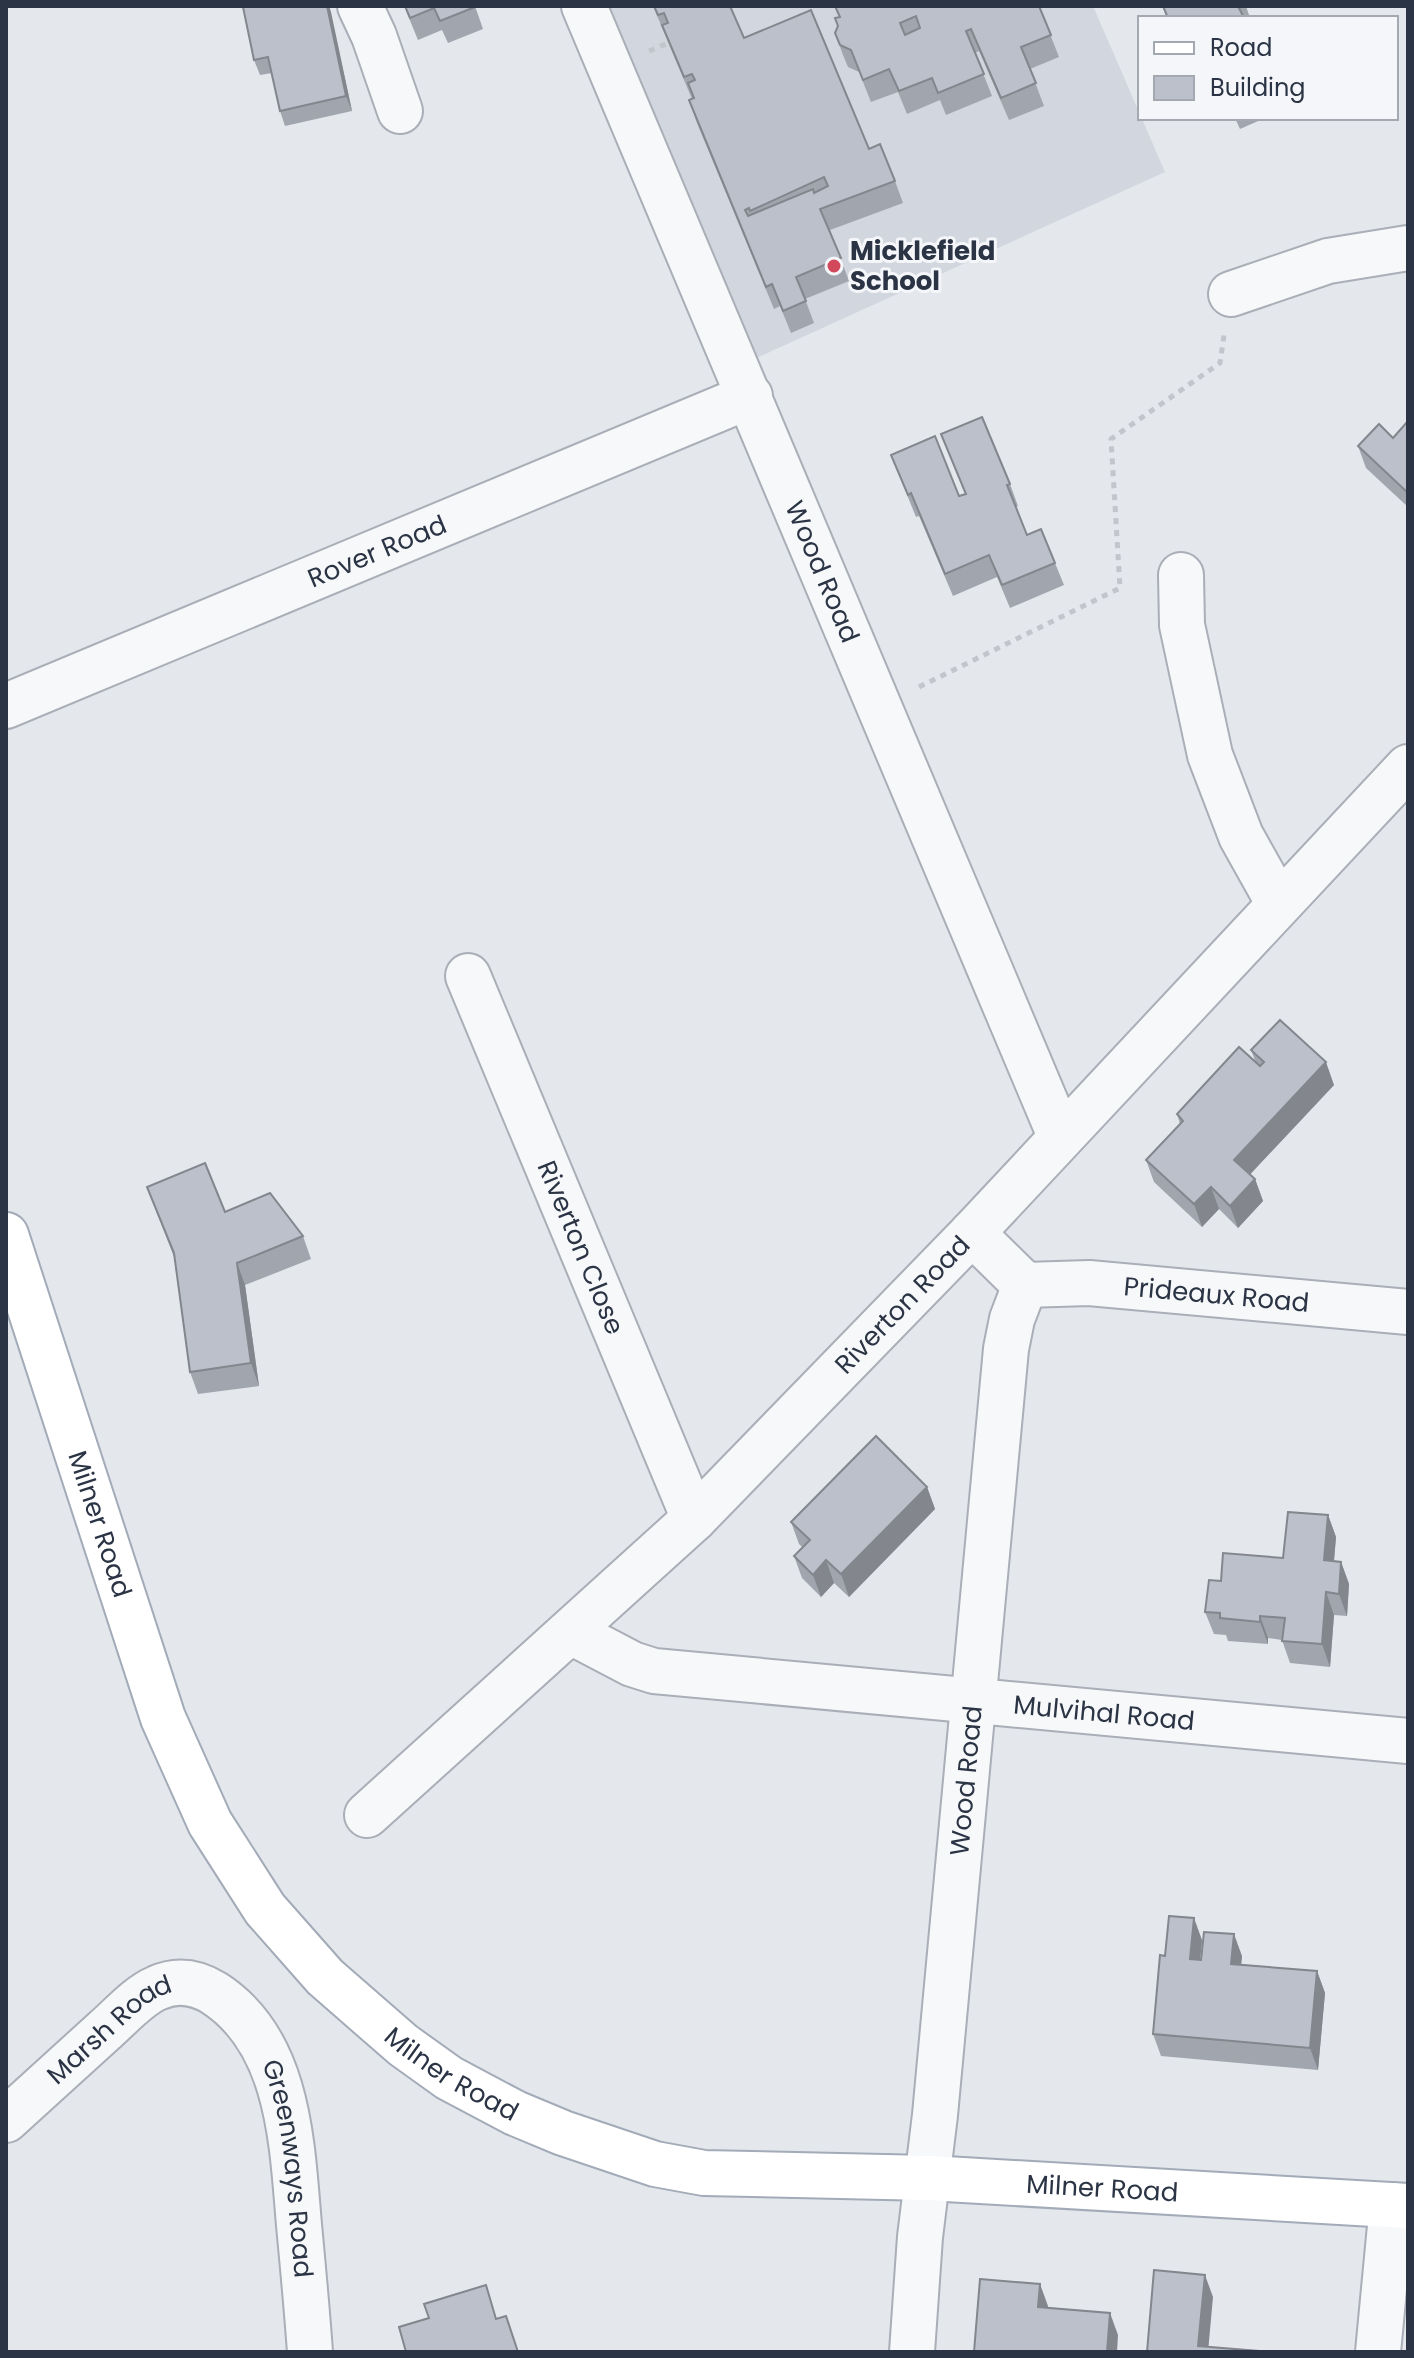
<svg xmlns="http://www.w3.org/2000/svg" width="1414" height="2358" viewBox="0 0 1414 2358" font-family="Poppins,sans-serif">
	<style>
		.built { fill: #d2d6de }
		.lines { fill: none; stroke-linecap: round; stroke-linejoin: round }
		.minor-casing { stroke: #a9aeb7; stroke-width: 48 }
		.major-casing { stroke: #a3abb8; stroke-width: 48 }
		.path { stroke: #c2c5cb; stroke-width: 5; stroke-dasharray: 6 6; stroke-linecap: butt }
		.minor { stroke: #f7f8fa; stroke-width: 44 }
		.major { stroke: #fff; stroke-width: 44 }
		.wall { fill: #a1a5ae }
		.shaded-wall { fill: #83868d }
		.building { fill: #bbc0ca; stroke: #83868d; stroke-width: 2; fill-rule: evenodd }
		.poi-dot { fill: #d1495b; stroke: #f4f6f9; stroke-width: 3 }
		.labels { text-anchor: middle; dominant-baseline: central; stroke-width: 6; stroke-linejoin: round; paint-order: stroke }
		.poi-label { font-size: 26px; font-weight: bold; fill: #2b3445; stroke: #f4f6f9; text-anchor: start }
		.street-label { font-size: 26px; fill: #2b3445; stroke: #f4f6f9 }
	</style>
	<rect width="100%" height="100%" fill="#e4e7ec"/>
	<polygon class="built" points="601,6 1093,6 1165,172 750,361"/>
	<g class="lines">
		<g class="minor-casing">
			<g id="minor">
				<polyline points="360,6 374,36 400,111"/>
				<path id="s1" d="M584 6 1060 1136"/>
				<polyline points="1231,294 1328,261 1408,248"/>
				<polyline points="1181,575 1182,625 1210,755 1241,836 1279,904"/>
				<path id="s2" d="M6 706 750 396"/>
				<path id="s3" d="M468 976 694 1519"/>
				<polyline points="972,1233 1025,1285"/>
				<path id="s4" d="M1025 1285 1089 1283 1408 1312"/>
				<path id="s5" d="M571 1632 632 1664 654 1671 1408 1741"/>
				<path id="s6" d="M367 1815 694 1519 972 1233 1408 767"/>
				<path id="s7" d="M6 2120C39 2090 72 2060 105 2030 120 2017 138 1996 157 1988 177 1979 196 1982 214 1993 290 2042 292 2145 299 2225 303 2267 307 2310 310 2352"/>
				<path id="s8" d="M912 2352 920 2237 935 2115 1006 1349 1012 1319 1025 1285"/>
				<polyline points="1378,2352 1392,2205"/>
			</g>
		</g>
		<g class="major-casing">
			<g id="major">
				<path id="s9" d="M6 1235 163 1718 210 1823 265 1909 325 1977 403 2045 449 2078 515 2113 563 2133 655 2164 704 2173 929 2178 1408 2206"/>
			</g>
		</g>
		<g class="path">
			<polyline points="649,51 673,41"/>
			<polyline points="919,687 1120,588 1111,439 1220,363 1224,335"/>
		</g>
		<use href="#minor" class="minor"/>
		<use href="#major" class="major"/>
	</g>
	<g class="wall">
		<polygon points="247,6 329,6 352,111 285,126 280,111 272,73 260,75 254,60"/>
		<polygon points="404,6 475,6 483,29 448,43 442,30 418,40"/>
		<polygon points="653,6 730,6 744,38 869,149 895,181 903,203 830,230 849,281 805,299 814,323 791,333 780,306 774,309 697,123 689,100 692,99"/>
		<polygon points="834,6 1039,6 1059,57 1030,69 1044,106 1009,120 979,51 975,53 992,96 946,115 940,100 907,114 898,92 871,102 859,72 848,67 843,55 835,33 838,26 839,17"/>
		<polygon points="1162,6 1246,6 1250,18 1167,18"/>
		<polygon points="1235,118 1265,118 1240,129"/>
		<polygon points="1408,421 1408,507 1366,468 1358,446 1393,438"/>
		<polygon points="941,434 1010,484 1018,506 1016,507 1027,535 1055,563 1064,585 1010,608 997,577 953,596 919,516 916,517 891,455 959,496 965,494"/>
		<polygon points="1251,1050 1334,1085 1250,1174 1255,1179 1263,1201 1238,1228 1219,1209 1202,1227 1154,1182 1146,1160 1180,1124 1177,1114 1256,1063"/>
		<polygon points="147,1187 303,1236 311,1259 245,1285 259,1386 198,1394 190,1372 174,1257"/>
		<polygon points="927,1487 935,1509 849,1597 834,1583 821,1597 802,1578 794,1556 803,1548 799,1544 791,1522"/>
		<polygon points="1328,1515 1336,1537 1334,1561 1341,1562 1349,1584 1347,1616 1334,1615 1330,1667 1290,1663 1282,1640 1268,1638 1268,1644 1228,1641 1226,1635 1214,1634 1205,1612 1221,1581 1283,1558"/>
		<polygon points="1202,1940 1200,1960 1242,1956 1241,1965 1317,1971 1325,1993 1318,2070 1161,2056 1153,2034 1165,1956"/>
	</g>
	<g class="shaded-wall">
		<polygon points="327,6 329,6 331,12 352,111 346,96"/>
		<polygon points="1326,1062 1334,1085 1243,1182 1234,1160"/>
		<polygon points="1255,1179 1263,1201 1238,1228 1230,1206"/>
		<polygon points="1211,1187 1219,1209 1202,1227 1194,1204"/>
		<polygon points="237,1263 245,1285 259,1386 251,1363"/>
		<polygon points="927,1487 935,1509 849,1597 841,1574"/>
		<polygon points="1328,1515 1336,1537 1332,1583 1324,1560"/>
		<polygon points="826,1560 834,1583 821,1597 813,1575"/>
		<polygon points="1341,1562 1349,1584 1347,1616 1339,1594"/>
		<polygon points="1326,1592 1334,1615 1330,1667 1322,1644"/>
		<polygon points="1260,1616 1268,1638 1268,1644 1260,1622"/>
		<polygon points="1194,1918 1202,1940 1198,1981 1190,1959"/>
		<polygon points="1234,1934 1242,1956 1239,1986 1231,1964"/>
		<polygon points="1317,1971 1325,1993 1318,2070 1310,2048"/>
		<polygon points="1205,2275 1213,2297 1208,2352 1198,2346"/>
		<polygon points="1040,2284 1048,2306 1046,2329 1038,2307"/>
		<polygon points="1110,2313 1118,2335 1117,2352 1107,2352"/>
	</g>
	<g class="building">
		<polygon points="247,6 327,6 346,96 280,111 268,57 254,60 243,7"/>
		<polygon points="405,6 475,6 475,7 440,21 434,8 410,18"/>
		<path d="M654 6H730L744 38 811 10 869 149 880 144 895 181 820 209 841 258 796 277 806 301 783 311 772 284 766 287 689 100 694 98 688 83 695 80 692 74 684 77 662 25 668 23 664 13 658 15ZM824 177 828 186 814 193 813 189 748 216 745 210 749 208 750 211Z"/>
		<path d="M835 6H1039L1051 35 1021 47 1036 83 1001 98 971 29 966 31 984 74 938 93 932 78 899 91 889 69 863 80 851 50 840 45 835 33 838 26 835 18 840 17ZM916 16 920 28 905 35 900 23Z"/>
		<polygon points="1163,6 1238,6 1244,18 1168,18"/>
		<polygon points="982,417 1010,484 1007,485 1027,535 1041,529 1055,563 1002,585 989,555 945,574 911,493 908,495 891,455 935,436 959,496 966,494 941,434"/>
		<polygon points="1408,421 1408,493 1358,446 1379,424 1393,438"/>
		<polygon points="1280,1020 1326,1062 1234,1160 1255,1179 1230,1206 1211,1187 1194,1204 1146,1160 1183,1121 1177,1114 1239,1047 1260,1066 1264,1062 1251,1050"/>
		<polygon points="205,1163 225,1212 270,1193 303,1236 237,1263 251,1363 190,1372 174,1253 147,1187"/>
		<polygon points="876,1436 927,1487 841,1574 826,1560 813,1575 794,1556 810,1540 791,1522"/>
		<polygon points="1288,1512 1328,1515 1324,1560 1341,1562 1339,1594 1326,1592 1322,1644 1282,1641 1285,1618 1260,1616 1260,1622 1220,1618 1220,1613 1205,1612 1209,1580 1221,1581 1223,1553 1283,1558"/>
		<polygon points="1169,1916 1194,1918 1190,1959 1201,1960 1204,1932 1234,1934 1231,1964 1317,1971 1310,2048 1153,2034 1160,1955 1165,1956"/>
		<polygon points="1154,2270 1205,2275 1198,2346 1273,2352 1147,2352"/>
		<polygon points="980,2279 1040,2284 1038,2307 1110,2313 1107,2352 974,2352"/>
		<polygon points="486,2285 496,2319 506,2316 518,2352 406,2352 399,2327 429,2318 424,2304"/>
	</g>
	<circle class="poi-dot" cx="834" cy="266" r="8"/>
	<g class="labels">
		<g class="poi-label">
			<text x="850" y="251">Micklefield<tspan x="850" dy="30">School</tspan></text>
		</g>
		<g class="street-label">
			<text stroke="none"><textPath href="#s2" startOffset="402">Rover Road</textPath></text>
			<text stroke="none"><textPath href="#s1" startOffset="614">Wood Road</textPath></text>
			<text stroke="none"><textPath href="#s3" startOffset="294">Riverton Close</textPath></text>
			<text stroke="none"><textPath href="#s4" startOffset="192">Prideaux Road</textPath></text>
			<text stroke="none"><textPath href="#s6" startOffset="740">Riverton Road</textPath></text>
			<text stroke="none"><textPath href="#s9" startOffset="304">Milner Road</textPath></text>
			<text stroke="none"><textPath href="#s5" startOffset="544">Mulvihal Road</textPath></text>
			<text stroke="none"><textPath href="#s8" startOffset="574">Wood Road</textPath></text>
			<text stroke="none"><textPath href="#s7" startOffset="138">Marsh Road</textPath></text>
			<text stroke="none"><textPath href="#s9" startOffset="976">Milner Road</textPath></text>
			<text stroke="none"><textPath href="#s7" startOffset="460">Greenways Road</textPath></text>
			<text stroke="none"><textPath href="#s9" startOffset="1648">Milner Road</textPath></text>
		</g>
	</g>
	<rect width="1414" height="2358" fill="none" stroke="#2b3445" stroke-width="16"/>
	<rect x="1138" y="16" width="260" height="104" fill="#f4f6f9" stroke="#a4a8b1" stroke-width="2"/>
	<rect x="1154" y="42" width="40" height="12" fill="#ffffff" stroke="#a4a8b1" stroke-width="2"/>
	<text x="1210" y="56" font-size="24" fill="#2b3445">Road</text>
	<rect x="1154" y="76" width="40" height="24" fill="#bbc0ca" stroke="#a4a8b1" stroke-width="2"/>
	<text x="1210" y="96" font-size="24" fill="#2b3445">Building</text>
</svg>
